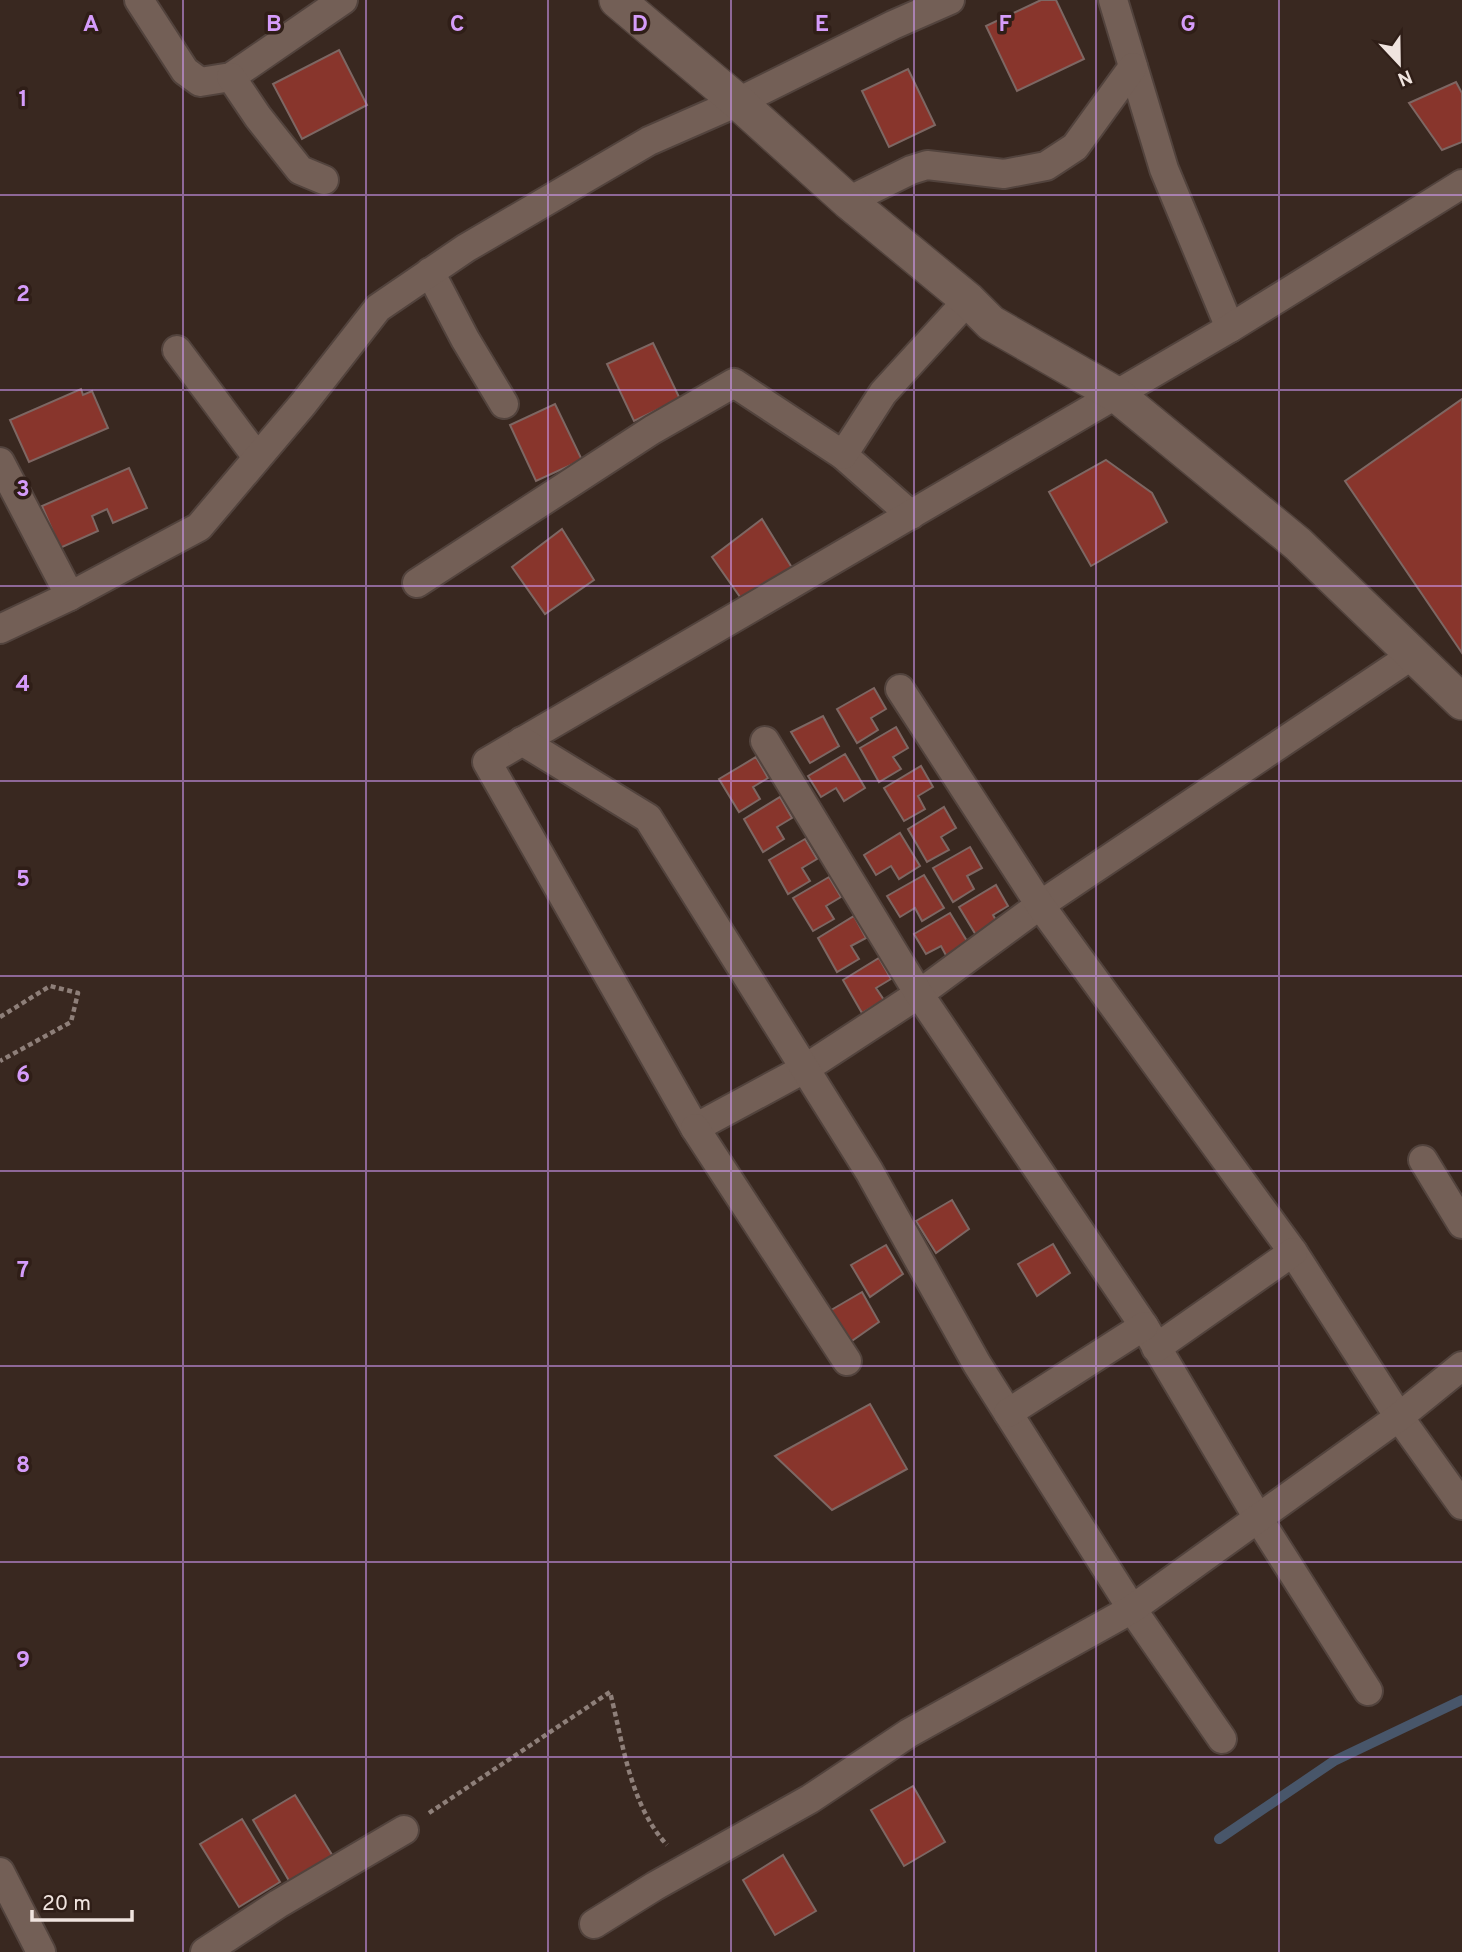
<svg xmlns="http://www.w3.org/2000/svg" width="1462" height="1952" viewBox="0 0 1462 1952" font-family="Overpass,sans-serif">
	<style>
		.lines { fill: none; stroke-linecap: round; stroke-linejoin: round }
		.stream { stroke: #48566a; stroke-width: 10 }
		.building { fill: #88352c; stroke: #7d6763; stroke-width: 2 }
		.minor-casing { stroke: #52433d; stroke-width: 32 }
		.tertiary-casing { stroke: #52433d; stroke-width: 38 }
		.path { stroke: #8e7f79; stroke-width: 4.5; stroke-dasharray: 5 3.5; stroke-linecap: butt }
		.minor { stroke: #735f56; stroke-width: 28 }
		.tertiary { stroke: #735f56; stroke-width: 35 }
		.grid { fill: none; stroke: #d59cfb; stroke-width: 2; stroke-opacity: 0.55 }
		.grid-label { font-size: 23px; text-anchor: middle; font-weight: bold; fill: #d59cfb; stroke: #2f1e17; stroke-width: 7; stroke-linejoin: round; paint-order: stroke }
	</style>
	<rect width="100%" height="100%" fill="#392820"/>
	<g class="lines">
		<polyline class="stream" points="1219,1839 1334,1761 1462,1700"/>
	</g>
	<g class="building">
		<polygon points="1041,0 1056,0 1084,59 1017,91 986,26"/>
		<polygon points="339,50 367,105 302,139 273,84"/>
		<polygon points="908,69 935,125 889,147 862,91"/>
		<polygon points="1456,82 1462,93 1462,142 1442,150 1409,103"/>
		<polygon points="653,343 680,399 634,421 607,364"/>
		<polygon points="81,389 83,395 92,391 108,428 29,462 10,420"/>
		<polygon points="1462,399 1462,653 1345,481"/>
		<polygon points="555,404 582,460 536,481 510,425"/>
		<polygon points="1106,460 1152,493 1167,522 1091,566 1049,492"/>
		<polygon points="129,468 147,508 113,523 107,509 92,516 98,531 60,548 42,506"/>
		<polygon points="762,519 794,571 745,604 712,557"/>
		<polygon points="562,529 594,580 545,614 512,567"/>
		<polygon points="874,688 886,709 871,718 878,730 857,743 837,709"/>
		<polygon points="823,716 839,746 810,763 791,732"/>
		<polygon points="896,727 908,748 893,757 901,769 879,782 860,748"/>
		<polygon points="845,754 865,788 844,801 836,788 821,797 808,776"/>
		<polygon points="756,757 768,778 753,787 760,799 739,812 719,779"/>
		<polygon points="921,766 933,787 918,796 925,809 904,821 884,788"/>
		<polygon points="780,797 792,818 777,827 784,839 763,852 744,819"/>
		<polygon points="944,807 956,828 941,837 949,850 927,862 908,829"/>
		<polygon points="900,833 920,866 899,879 891,866 876,875 864,855"/>
		<polygon points="805,839 817,859 802,868 810,881 788,894 769,860"/>
		<polygon points="970,847 982,868 967,876 974,889 953,902 933,868"/>
		<polygon points="924,875 944,908 922,921 915,908 900,917 887,896"/>
		<polygon points="829,877 841,897 826,906 834,919 813,931 793,898"/>
		<polygon points="996,885 1008,906 993,915 1000,927 979,940 959,907"/>
		<polygon points="950,913 970,946 948,959 941,946 926,954 914,934"/>
		<polygon points="854,916 866,938 851,946 859,959 837,972 818,938"/>
		<polygon points="879,958 891,979 876,988 884,1000 862,1013 843,980"/>
		<polygon points="952,1200 969,1229 936,1253 916,1221"/>
		<polygon points="1053,1244 1070,1273 1037,1296 1018,1264"/>
		<polygon points="886,1245 903,1274 870,1297 851,1265"/>
		<polygon points="862,1292 879,1322 846,1345 826,1313"/>
		<polygon points="870,1404 907,1469 832,1510 775,1456"/>
		<polygon points="913,1786 945,1842 904,1866 871,1810"/>
		<polygon points="295,1795 334,1858 291,1884 253,1820"/>
		<polygon points="242,1819 280,1882 239,1907 200,1844"/>
		<polygon points="783,1855 816,1911 775,1935 743,1880"/>
	</g>
	<g class="lines">
		<g class="minor-casing">
			<g id="minor">
				<polyline points="139,0 185,71 200,82 231,77 343,0"/>
				<polyline points="1113,0 1164,169 1230,328"/>
				<polyline points="231,77 258,117 300,170 324,180"/>
				<polyline points="848,201 911,170 927,165 1004,174 1046,166 1075,147 1133,67"/>
				<polyline points="430,272 465,339 504,404"/>
				<polyline points="177,350 257,457"/>
				<polyline points="843,455 911,515"/>
				<polyline points="0,462 70,596"/>
				<polyline points="417,583 652,430 734,383 843,455 883,393 968,300"/>
				<polyline points="0,629 70,596 199,527 303,404 378,308 466,248 649,141 738,102 893,25 950,0"/>
				<polyline points="1411,656 1040,905 919,994 806,1068 695,1128 487,762 1230,328 1462,184"/>
				<polyline points="900,689 1040,905 1293,1252 1399,1417 1462,1505"/>
				<polyline points="522,741 648,818 869,1171 977,1364 1132,1609 1222,1739"/>
				<polyline points="765,741 919,994 1144,1326 1258,1518 1368,1691"/>
				<polyline points="695,1128 847,1361"/>
				<polyline points="1423,1160 1462,1224"/>
				<polyline points="1156,1348 1293,1252"/>
				<polyline points="1008,1413 1144,1326"/>
				<polyline points="0,1872 41,1952"/>
				<polyline points="594,1924 655,1886 810,1799 909,1733 1132,1609 1399,1417 1462,1366"/>
				<polyline points="205,1952 278,1904 404,1830"/>
			</g>
		</g>
		<g class="tertiary-casing">
			<polyline id="tertiary" points="617,0 738,102 848,201 968,300 991,323 1117,395 1298,544 1462,702"/>
		</g>
		<g class="path">
			<polyline points="0,1017 50,986 78,993 71,1022 0,1061"/>
			<path d="M429 1813 610 1692C623 1743 630 1805 667 1845"/>
		</g>
		<use href="#minor" class="minor"/>
		<use href="#tertiary" class="tertiary"/>
	</g>
	<path class="grid" d="M183 0V1952M366 0V1952M548 0V1952M731 0V1952M914 0V1952M1096 0V1952M1279 0V1952M0 195H1462M0 390H1462M0 586H1462M0 781H1462M0 976H1462M0 1171H1462M0 1366H1462M0 1562H1462M0 1757H1462"/>
	<g class="grid-label">
		<text x="91" y="31">A</text>
		<text x="274" y="31">B</text>
		<text x="457" y="31">C</text>
		<text x="640" y="31">D</text>
		<text x="822" y="31">E</text>
		<text x="1005" y="31">F</text>
		<text x="1188" y="31">G</text>
		<text x="23" y="106">1</text>
		<text x="23" y="301">2</text>
		<text x="23" y="496">3</text>
		<text x="23" y="691">4</text>
		<text x="23" y="886">5</text>
		<text x="23" y="1082">6</text>
		<text x="23" y="1277">7</text>
		<text x="23" y="1472">8</text>
		<text x="23" y="1667">9</text>
	</g>
	<g transform="translate(1399 63) rotate(158)" stroke="#2f1e17" stroke-width="5" paint-order="stroke">
	<path d="M0-5L12 26L0 18L-12 26Z" fill="#f0e4df"/>
	<text y="-10" font-size="19" font-weight="bold" text-anchor="middle" fill="#f0e4df">N</text>
	</g>
	<path d="M32 1910v10h100v-10" fill="none" stroke="#f0e4df" stroke-width="3.5"/>
	<text x="42" y="1910" font-size="21" fill="#f0e4df" stroke="#2f1e17" stroke-width="5" paint-order="stroke">20 m</text>
</svg>
